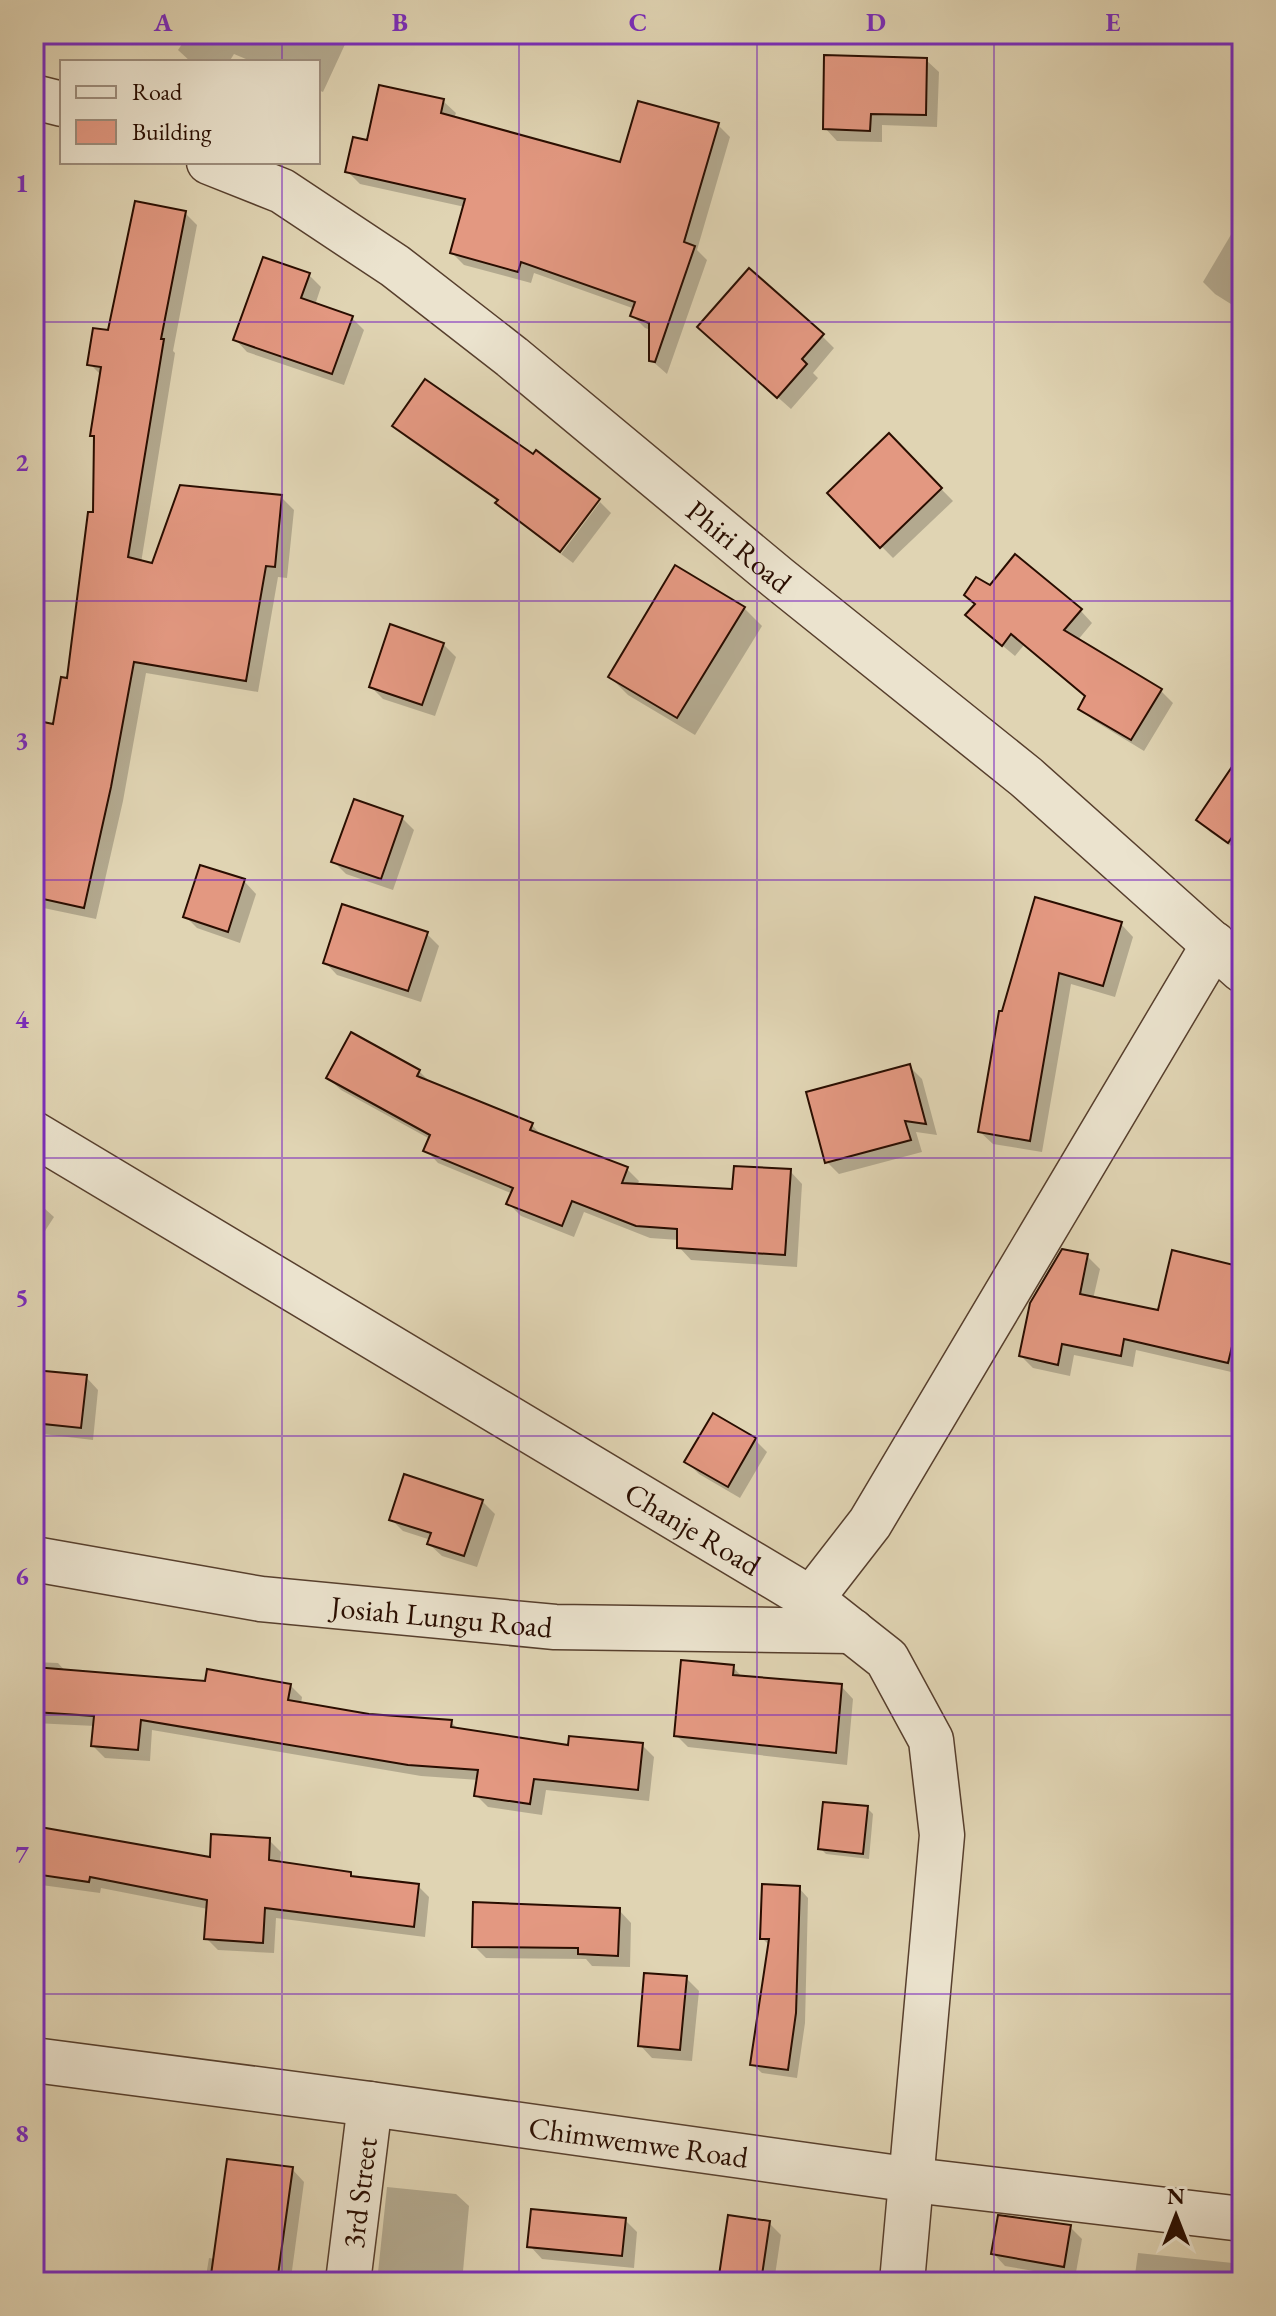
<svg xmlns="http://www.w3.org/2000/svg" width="1276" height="2316" viewBox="0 0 1276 2316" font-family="'EB Garamond',serif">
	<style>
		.shadow { fill: #0003 }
		.building { fill: #e39881; stroke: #290d00; stroke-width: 2 }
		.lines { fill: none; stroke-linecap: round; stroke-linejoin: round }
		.minor-casing { stroke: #573f2d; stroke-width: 47 }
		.minor { stroke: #ebe3ce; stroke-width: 44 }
		.grid { fill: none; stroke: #7b2cbf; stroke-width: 2; stroke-opacity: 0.55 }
		.labels { text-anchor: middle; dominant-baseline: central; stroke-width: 6; stroke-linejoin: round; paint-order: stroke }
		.street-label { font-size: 30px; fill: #290d00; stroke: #ebe3ce }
		.neatline { fill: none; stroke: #7b2cbf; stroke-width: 3 }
		.grid-label { font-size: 26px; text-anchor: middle; font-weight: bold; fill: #7b2cbf }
	</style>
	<rect width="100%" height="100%" fill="#e0d4b3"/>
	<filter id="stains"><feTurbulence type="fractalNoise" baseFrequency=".0025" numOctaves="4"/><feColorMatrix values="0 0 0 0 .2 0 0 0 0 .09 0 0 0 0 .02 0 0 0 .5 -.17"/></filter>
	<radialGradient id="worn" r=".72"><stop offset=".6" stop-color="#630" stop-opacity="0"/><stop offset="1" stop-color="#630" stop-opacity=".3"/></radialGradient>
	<g class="shadow">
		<polygon points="182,34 341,34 347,40 323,92 318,90 318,62 253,62 234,54 229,62 191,62 178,50 186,38"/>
		<polygon points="926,60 939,72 937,127 882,125 882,142 837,141 825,128"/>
		<polygon points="443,101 456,113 454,118 622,165 718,125 730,137 697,250 707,260 667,374 651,360 651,330 645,328 632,315 635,309 534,273 531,283 464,265 452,253 465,207 360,184 347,171 369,143"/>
		<polygon points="34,130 40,136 34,177"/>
		<polygon points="185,213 197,225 173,351 175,353 141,563 153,566 281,497 294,510 287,578 278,577 258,692 146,673 123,801 96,919 34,906 34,722 54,726 69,681 95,514 96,439 92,435 102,376 90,364"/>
		<polygon points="1242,216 1242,311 1215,294 1203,282"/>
		<polygon points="309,275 321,287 315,305 352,318 364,330 344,385 247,352 235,339"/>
		<polygon points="822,336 834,348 813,373 818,378 791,409 712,339"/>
		<polygon points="394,425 597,500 558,551 510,515 499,502 407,438"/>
		<polygon points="889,436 953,501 893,558 829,493"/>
		<polygon points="600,502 611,513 573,563 561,554"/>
		<polygon points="990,588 1080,610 1092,623 1077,641 1161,691 1173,703 1144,751 1093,720 1080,708 1087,697 1024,645 1015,656 980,627"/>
		<polygon points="744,608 762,626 695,735 628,695 610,677"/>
		<polygon points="443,644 456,657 435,716 383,699 371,687"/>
		<polygon points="1242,767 1242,853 1210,832 1198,819"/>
		<polygon points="402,818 414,830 393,890 346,874 333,861"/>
		<polygon points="244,881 256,894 240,943 197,928 185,916"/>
		<polygon points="1121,924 1133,937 1115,997 1071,984 1042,1152 993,1144 980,1132 1001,1013"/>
		<polygon points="427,934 439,946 421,1002 337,975 325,962"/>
		<polygon points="909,1066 922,1079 937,1135 916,1132 922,1152 839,1174 827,1162"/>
		<polygon points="419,1071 432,1084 532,1125 544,1138 627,1169 639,1181 637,1186 734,1191 790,1171 802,1184 797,1267 691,1260 679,1247 679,1240 650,1238 584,1212 574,1237 521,1216 509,1204 513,1194 438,1163 426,1150 430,1139 341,1090 328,1078"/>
		<polygon points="34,1199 54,1217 34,1248"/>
		<polygon points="1087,1256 1100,1269 1093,1299 1159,1313 1242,1269 1240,1374 1136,1350 1133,1367 1074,1355 1070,1376 1033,1368 1021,1356"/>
		<polygon points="34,1372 86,1377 98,1390 93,1440 34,1433"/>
		<polygon points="755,1440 767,1452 740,1498 699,1474 687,1462"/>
		<polygon points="482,1501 495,1514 477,1567 442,1556 429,1544 431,1540 403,1531 391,1519"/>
		<polygon points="34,1662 58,1663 66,1672 207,1683 290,1685 302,1697 301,1704 368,1716 451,1722 459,1730 570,1747 642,1745 654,1757 649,1801 546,1790 542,1815 488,1807 476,1795 479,1780 421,1776 152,1730 150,1761 105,1758 93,1746 95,1726 34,1723"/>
		<polygon points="733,1667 743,1678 841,1686 853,1699 847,1765 688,1747 676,1735"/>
		<polygon points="867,1808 873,1814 869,1859 826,1854 820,1848"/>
		<polygon points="34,1830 111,1840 211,1859 269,1840 281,1852 280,1864 350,1874 354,1878 418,1886 429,1897 425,1937 276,1918 274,1953 218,1950 206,1938 208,1909 101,1888 100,1893 34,1884"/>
		<polygon points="799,1888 808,1898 805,2023 797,2078 762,2073 752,2064 770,1946 762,1938"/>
		<polygon points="619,1910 631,1923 630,1967 592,1966 586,1959 486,1958 474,1946"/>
		<polygon points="686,1978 699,1991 692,2061 652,2058 640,2045"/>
		<polygon points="292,2169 304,2182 291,2278 294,2282 205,2282 209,2258 215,2259"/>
		<polygon points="387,2187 456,2194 469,2206 462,2282 377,2282"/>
		<polygon points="625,2220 637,2232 634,2268 542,2259 530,2246"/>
		<polygon points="769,2223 781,2235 774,2282 720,2282"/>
		<polygon points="1070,2227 1082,2239 1075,2278 1005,2266 993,2253"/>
		<polygon points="1138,2253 1242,2264 1242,2282 1134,2282"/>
	</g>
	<g class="building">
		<polygon points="824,55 927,58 926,115 871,114 870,131 823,129"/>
		<polygon points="379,85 444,99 441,113 620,162 638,101 719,123 684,242 695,246 655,362 649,361 649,323 630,316 635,302 521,262 518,272 450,253 465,199 345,172 353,137 367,140"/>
		<polygon points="135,201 186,211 161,339 164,339 128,557 152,563 180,485 282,495 275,567 266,566 246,681 134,662 111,787 84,908 34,897 34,720 53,724 61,677 67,678 88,512 93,512 94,436 90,436 101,367 87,365 93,328 108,330"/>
		<polygon points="263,257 310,273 301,298 353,316 332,374 233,340"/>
		<polygon points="749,268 824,334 802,359 807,364 777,398 697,327"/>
		<polygon points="425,379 533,454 536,450 600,499 560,552 495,503 498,500 392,426"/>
		<polygon points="889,433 942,488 880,548 827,493"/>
		<polygon points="1015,554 1082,609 1064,630 1162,689 1131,740 1078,709 1085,696 1011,634 1002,646 965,615 975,604 964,595 976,577 990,585"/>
		<polygon points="675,565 745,607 677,718 608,677"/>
		<polygon points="390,624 444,643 422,705 369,687"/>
		<polygon points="1242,752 1242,823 1228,843 1196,820"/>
		<polygon points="354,799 403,816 381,879 331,862"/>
		<polygon points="200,865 245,879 228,932 183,917"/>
		<polygon points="1035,897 1122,922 1103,986 1059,973 1030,1141 978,1132 999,1011 1002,1011"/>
		<polygon points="342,904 428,932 408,991 323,963"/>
		<polygon points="351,1032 420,1070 417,1076 533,1123 530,1130 628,1167 622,1183 732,1189 734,1166 791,1169 785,1255 677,1248 677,1229 636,1226 572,1201 562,1226 506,1204 513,1188 423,1151 430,1135 326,1078"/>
		<polygon points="910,1064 926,1124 905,1121 911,1140 825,1163 806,1092"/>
		<polygon points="1062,1249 1088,1254 1080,1294 1158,1310 1172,1250 1242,1267 1242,1305 1228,1363 1124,1339 1121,1356 1062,1344 1058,1365 1019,1356 1030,1303"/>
		<polygon points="34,1370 87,1375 81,1428 34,1423"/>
		<polygon points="713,1413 756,1438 728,1487 684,1462"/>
		<polygon points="404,1474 483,1500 464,1556 427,1544 431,1533 389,1520"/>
		<polygon points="681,1660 734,1665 733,1675 842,1684 836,1753 674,1736"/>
		<polygon points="34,1667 205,1681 207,1669 291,1684 288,1700 369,1714 452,1720 451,1727 568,1745 569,1736 643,1743 638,1790 534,1779 530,1804 474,1796 478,1770 408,1765 141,1720 138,1750 91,1746 94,1716 34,1712"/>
		<polygon points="823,1802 868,1806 863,1854 818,1849"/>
		<polygon points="40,1827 210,1857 211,1834 270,1838 269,1860 351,1872 351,1876 419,1884 414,1927 265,1908 263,1943 204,1939 207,1900 90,1877 89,1882 34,1874"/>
		<polygon points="762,1884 800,1886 796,2013 788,2070 750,2065 769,1939 760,1939"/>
		<polygon points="473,1902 620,1908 618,1956 578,1954 578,1948 472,1947"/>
		<polygon points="644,1973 687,1976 680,2050 638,2046"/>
		<polygon points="227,2159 293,2167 277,2282 210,2282"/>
		<polygon points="531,2209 626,2218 622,2256 527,2247"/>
		<polygon points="728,2215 770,2221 761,2282 718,2282"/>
		<polygon points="998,2215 1071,2225 1064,2267 991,2254"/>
	</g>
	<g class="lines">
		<g class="minor-casing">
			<g id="minor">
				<polyline points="34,97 62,104"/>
				<path id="s1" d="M209 162 282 191 395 266 512 357 778 578 1026 777 1242 970"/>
				<path id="s2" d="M34 1134 811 1599 887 1659 931 1740 942 1835 902 2282"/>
				<path id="s3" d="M34 1559 261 1599 555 1627 852 1631"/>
				<polyline points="811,1599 870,1523 1214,944"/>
				<path id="s4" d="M34 2060 370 2104 913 2180 1242 2219"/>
				<path id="s5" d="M348 2282 370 2104"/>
			</g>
		</g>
		<use href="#minor" class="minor"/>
	</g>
	<path class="grid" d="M282 34V62M519 34V2282M757 34V2282M994 34V2282M282 162V2282M34 322H1242M34 601H1242M34 880H1242M34 1158H1242M34 1436H1242M34 1715H1242M34 1994H1242"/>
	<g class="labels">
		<g class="street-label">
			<text stroke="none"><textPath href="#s1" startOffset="658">Phiri Road</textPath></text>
			<text stroke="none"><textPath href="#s2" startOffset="768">Chanje Road</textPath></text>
			<text stroke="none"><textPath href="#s3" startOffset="412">Josiah Lungu Road</textPath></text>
			<text stroke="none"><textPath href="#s4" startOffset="610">Chimwemwe Road</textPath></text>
			<text stroke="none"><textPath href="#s5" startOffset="90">3rd Street</textPath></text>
		</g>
	</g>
	<rect width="1276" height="2316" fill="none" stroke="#e0d4b3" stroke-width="88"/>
	<rect x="60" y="60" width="260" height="104" fill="#ebe3ce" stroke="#9d8d7c" stroke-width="2"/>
	<rect x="76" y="86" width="40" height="12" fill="#ebe3ce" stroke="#9d8d7c" stroke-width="2"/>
	<text x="132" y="100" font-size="24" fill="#290d00">Road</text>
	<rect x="76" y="120" width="40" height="24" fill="#e39881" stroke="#9d8d7c" stroke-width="2"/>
	<text x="132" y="140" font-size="24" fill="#290d00">Building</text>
	<g transform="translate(1176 2216)" stroke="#ebe3ce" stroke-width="6" paint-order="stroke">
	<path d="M0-6L14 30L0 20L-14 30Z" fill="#290d00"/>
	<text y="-12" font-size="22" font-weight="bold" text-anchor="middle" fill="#290d00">N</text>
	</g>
	<rect x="44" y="44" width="1188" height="2228" class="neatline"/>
	<g class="grid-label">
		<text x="163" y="31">A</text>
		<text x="400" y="31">B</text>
		<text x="638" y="31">C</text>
		<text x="876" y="31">D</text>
		<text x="1113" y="31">E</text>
		<text x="22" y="192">1</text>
		<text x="22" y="471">2</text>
		<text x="22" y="749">3</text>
		<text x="22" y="1028">4</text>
		<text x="22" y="1306">5</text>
		<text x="22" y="1585">6</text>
		<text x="22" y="1863">7</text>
		<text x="22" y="2142">8</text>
	</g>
	<rect width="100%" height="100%" filter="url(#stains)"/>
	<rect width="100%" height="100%" fill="url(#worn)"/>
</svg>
